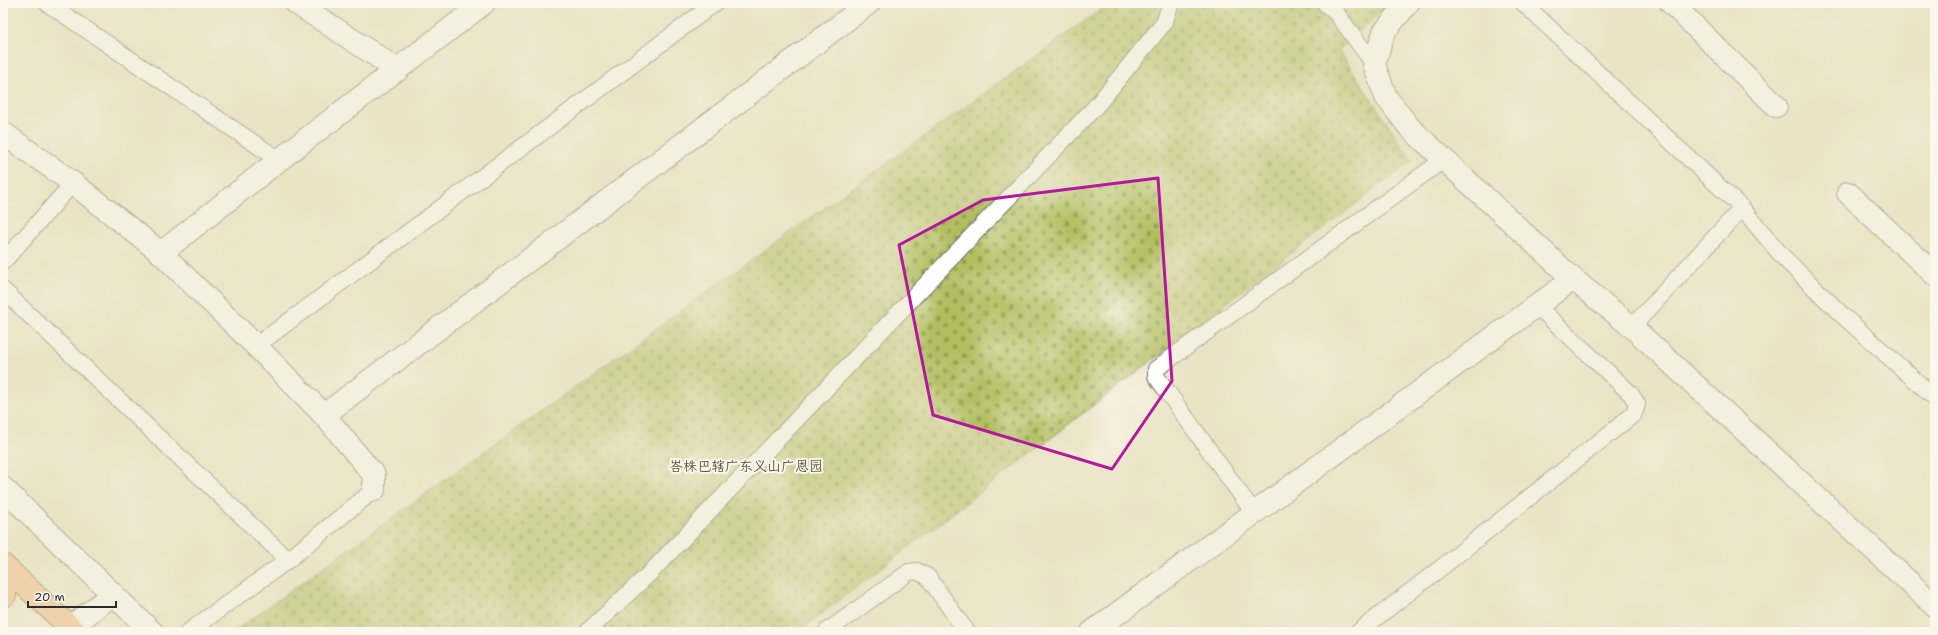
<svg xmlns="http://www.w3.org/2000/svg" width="1938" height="635" viewBox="0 0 1938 635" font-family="'Shantell Sans','LXGW WenKai TC',sans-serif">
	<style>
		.cemetery { fill: url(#cemetery-stones); stroke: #6e7546 }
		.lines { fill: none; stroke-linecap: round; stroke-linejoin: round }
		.service-casing { stroke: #6e6c61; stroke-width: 18 }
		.minor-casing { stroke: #6e6c61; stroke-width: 24 }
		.trunk-casing { stroke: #6e6c61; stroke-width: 24 }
		.service { stroke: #fff; stroke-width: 16 }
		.minor { stroke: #fff; stroke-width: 22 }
		.trunk { stroke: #f8bd89; stroke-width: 22 }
		.marked { fill: none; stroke: #b5179e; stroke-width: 3; stroke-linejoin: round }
		.labels { text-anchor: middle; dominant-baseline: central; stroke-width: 4; stroke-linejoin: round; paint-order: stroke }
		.park-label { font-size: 14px; fill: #54573b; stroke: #fbf7ec }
	</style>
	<defs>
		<pattern id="cemetery-stones" width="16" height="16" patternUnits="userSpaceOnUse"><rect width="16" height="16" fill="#b2bf61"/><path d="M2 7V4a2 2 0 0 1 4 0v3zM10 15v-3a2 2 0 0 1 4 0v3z" fill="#919b50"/></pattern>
	</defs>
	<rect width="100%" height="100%" fill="#fbf7ec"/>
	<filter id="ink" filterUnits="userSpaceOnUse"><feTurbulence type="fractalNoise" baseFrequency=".025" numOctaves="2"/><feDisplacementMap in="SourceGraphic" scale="8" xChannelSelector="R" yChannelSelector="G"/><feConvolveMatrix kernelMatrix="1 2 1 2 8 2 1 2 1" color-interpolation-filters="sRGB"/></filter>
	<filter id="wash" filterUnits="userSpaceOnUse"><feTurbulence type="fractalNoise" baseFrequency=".012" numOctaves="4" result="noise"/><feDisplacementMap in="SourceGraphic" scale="16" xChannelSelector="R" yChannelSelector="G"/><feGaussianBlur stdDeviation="0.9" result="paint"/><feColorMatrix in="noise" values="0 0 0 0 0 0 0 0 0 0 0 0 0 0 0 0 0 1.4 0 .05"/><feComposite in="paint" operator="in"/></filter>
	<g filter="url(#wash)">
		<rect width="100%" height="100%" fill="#eae4c4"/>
		<polygon class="cemetery" points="1110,3 1391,3 1339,50 1412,161 798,632 233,632"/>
	</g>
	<g filter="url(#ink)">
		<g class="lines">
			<g class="service-casing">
				<g id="service">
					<polyline points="47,3 279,160"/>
					<polyline points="1325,3 1337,14 1374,64"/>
					<polyline points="1523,3 1742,208 1632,327"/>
					<polyline points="1742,208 1781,255 1842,315 1935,398"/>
					<polyline points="3,262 73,183"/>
					<polyline points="3,290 288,560"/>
					<polyline points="256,346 715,3"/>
					<polyline points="1254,513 1156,376 1156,369 1443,160"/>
					<polyline points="188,632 288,560 374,490"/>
					<polyline points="587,632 651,572 1097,105 1164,23 1171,3"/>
					<polyline points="826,632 909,572 917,571 928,577 967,632"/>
					<polyline points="1358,632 1442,567 1634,414 1637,404 1631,394 1537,306"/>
				</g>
			</g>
			<g class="minor-casing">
				<g id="minor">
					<polyline points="296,3 398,70"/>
					<polyline points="1408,3 1384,32 1374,64 1386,97 1410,128 1573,279 1632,327 1935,606"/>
					<polyline points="1671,3 1776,106"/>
					<polyline points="3,133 73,183 161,253 256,346 324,415 374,475 374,490"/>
					<polyline points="1848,193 1935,275"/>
					<polyline points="161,253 279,160 484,3"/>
					<polyline points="324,415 869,3"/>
					<polyline points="3,488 152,632"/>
					<polyline points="71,627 113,594"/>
					<polyline points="1092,632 1573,279"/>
				</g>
			</g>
			<g class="trunk-casing">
				<g id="trunk">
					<polyline points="3,565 75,632"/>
					<polyline points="3,580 5,595 3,596"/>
				</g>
			</g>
			<use href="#service" class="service"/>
			<use href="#minor" class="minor"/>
			<use href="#trunk" class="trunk"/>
		</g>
	</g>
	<path d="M0 0H1938V635H0ZM1158 178 1172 381 1112 469 933 415 899 245 983 200Z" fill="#eae4c4" fill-opacity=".55" fill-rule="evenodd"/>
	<path class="marked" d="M1158 178 1172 381 1112 469 933 415 899 245 983 200Z"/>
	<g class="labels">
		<g class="park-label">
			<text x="746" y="466">峇株巴辖广东义山广恩园</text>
		</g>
	</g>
	<rect width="1938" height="635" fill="none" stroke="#fbf7ec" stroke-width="16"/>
	<path d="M28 601v6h88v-6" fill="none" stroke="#2b2b2b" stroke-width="2"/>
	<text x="34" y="601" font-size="12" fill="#2b2b2b" stroke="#fbf7ec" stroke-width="3" paint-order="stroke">20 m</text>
</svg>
